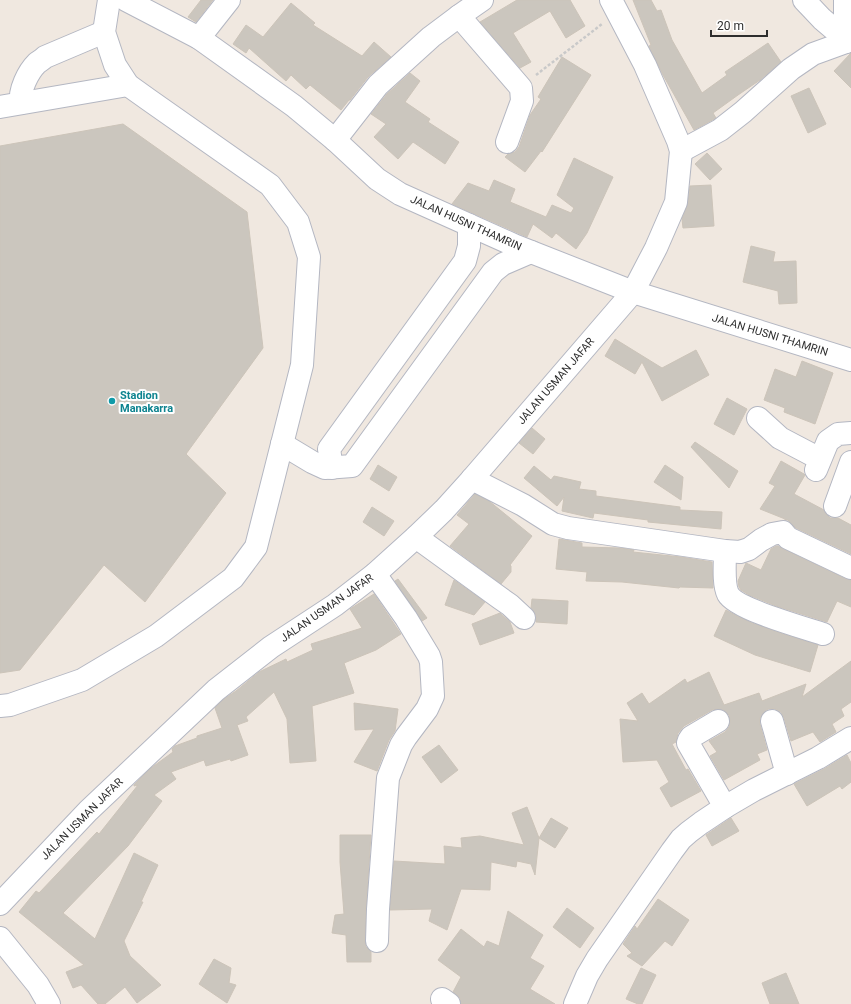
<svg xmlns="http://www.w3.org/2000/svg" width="851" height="1004" viewBox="0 0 851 1004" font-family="Roboto,sans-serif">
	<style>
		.building { fill: #cbc6be; stroke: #ccc4b9 }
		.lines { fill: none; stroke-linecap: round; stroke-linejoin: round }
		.minor-casing { stroke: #b4b7c2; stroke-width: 24 }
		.path { stroke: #c9c9c9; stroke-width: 2.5; stroke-dasharray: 3 2; stroke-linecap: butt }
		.minor { stroke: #fff; stroke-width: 22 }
		.culture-dot { fill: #0f9aa8; stroke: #fff; stroke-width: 1.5 }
		.labels { text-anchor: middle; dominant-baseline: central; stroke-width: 4; stroke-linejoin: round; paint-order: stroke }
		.street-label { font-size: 11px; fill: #2e2e2e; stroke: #fff }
		.culture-label { font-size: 11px; font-weight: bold; fill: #0d838f; stroke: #fff; text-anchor: start }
	</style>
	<rect width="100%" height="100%" fill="#f0e8e0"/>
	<g class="building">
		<polygon points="201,0 213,0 196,22 188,17"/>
		<polygon points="517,0 570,0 585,26 566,38 550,11 513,33 531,62 520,68 480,22"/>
		<polygon points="633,0 651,0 657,11 661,10 672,40 702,93 727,75 725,72 768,43 781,62 760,80 738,95 713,113 716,118 694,130 663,75 649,46 651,45"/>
		<polygon points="291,3 315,23 313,25 362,56 374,42 391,57 368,77 350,100 349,100 341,110 310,85 306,89 291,75 286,81 249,48 246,53 233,44 246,25 263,37"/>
		<polygon points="851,53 851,88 834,71"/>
		<polygon points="562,57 591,75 542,152 541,151 525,172 505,157 508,154 515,152 519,147 530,115 541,99 538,97"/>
		<polygon points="410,73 420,81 405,102 430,119 428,122 459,142 445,164 413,142 398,159 374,137 386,124 371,114 387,94"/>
		<polygon points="809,88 826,124 808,133 791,96"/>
		<polygon points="123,124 247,212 263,348 186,454 226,493 145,602 104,565 20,670 0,673 0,146"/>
		<polygon points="707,153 722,169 710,180 695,164"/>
		<polygon points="574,158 613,177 587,233 576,249 556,233 552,238 533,224 527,237 452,204 468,183 489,191 494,180 515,189 510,202 546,217 552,205 571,213 574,208 557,195"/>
		<polygon points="711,185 714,226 683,228 682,219 688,203 690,186"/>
		<polygon points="751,246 775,252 773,262 796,261 797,303 779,304 778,291 743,282"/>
		<polygon points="615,339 662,368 696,350 709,375 662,401 642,362 635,374 605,356"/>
		<polygon points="802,361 833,373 815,424 784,412 785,408 764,400 775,369 796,377"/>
		<polygon points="727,398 747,409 734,435 714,424"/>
		<polygon points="532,428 545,439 533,454 519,443"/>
		<polygon points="695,442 738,471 729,488 691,447"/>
		<polygon points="781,461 804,474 805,475 794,494 824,510 826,514 830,518 838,518 851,525 851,554 796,528 788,520 785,520 785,519 760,509 775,486 769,483"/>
		<polygon points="378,465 397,477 389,491 370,479"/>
		<polygon points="665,465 683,477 681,500 654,482"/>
		<polygon points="534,466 551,480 554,476 581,482 579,489 596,491 596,496 680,507 680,510 722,512 721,529 648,522 648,520 594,513 593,518 562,511 564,497 557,506 524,478"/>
		<polygon points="475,494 489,501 532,536 510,565 511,566 511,572 501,584 450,546 469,524 457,515"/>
		<polygon points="372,507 394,521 384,536 363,522"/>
		<polygon points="559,539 582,543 582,547 620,548 634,550 633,552 681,557 712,562 713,588 680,587 679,588 622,582 586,581 587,572 556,569"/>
		<polygon points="776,546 778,546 783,549 846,579 851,580 851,607 837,601 827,622 776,606 749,595 741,590 739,587 738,581 746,563 761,570 771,549"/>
		<polygon points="398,579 427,618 422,621 395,581"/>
		<polygon points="454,580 485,602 474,615 445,605"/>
		<polygon points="374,594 401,634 376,650 344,663 354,693 312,706 316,761 290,763 287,719 274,692 246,717 248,721 237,725 248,755 231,761 230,759 206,766 204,760 171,772 176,779 154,795 162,801 128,846 63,913 95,939 134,853 158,865 141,902 143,902 124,941 130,956 161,985 137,1003 125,987 105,1004 98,1004 81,985 73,988 66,972 84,965 19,912 36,891 39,893 97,832 99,834 138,785 134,786 134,785 151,768 173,752 172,749 175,746 197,738 197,736 222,728 215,708 224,699 236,691 259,672 286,659 287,662 313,650 311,644 362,628 350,609"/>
		<polygon points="532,599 568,601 567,624 536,622 536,615 531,608"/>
		<polygon points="726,610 737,616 752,623 783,634 818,645 810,672 755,655 714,636"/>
		<polygon points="500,613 510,622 514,633 480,645 472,624"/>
		<polygon points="851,661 851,702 841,709 844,716 832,724 836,732 820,742 813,732 791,741 784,718 781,712 775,709 768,709 763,713 760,718 760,724 767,750 757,754 760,760 724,780 710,756 717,752 709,741 725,732 729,727 730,720 729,715 724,710 718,709 712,710 684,726 678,733 676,742 672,744 686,770 688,769 701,791 671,807 660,788 669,782 657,760 623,762 620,719 638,721 627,703 642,693 649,704 685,679 687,683 709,672 724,705 759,693 762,701 806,684 802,697"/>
		<polygon points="354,703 398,709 395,731 389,740 377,771 354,762 374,729 355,730"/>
		<polygon points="439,745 458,770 441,783 422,757"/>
		<polygon points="847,755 851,763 851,782 842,789 840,786 807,806 794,784 824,769"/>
		<polygon points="527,807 539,838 551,818 568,828 555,848 539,838 535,875 531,864 517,861 516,867 491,862 490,890 461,889 447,930 429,921 432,909 390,910 394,861 445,864 444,846 462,848 461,838 480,836 524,845 512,813"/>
		<polygon points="731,818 739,831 712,846 706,835"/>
		<polygon points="340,835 371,835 366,908 365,941 366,947 371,952 371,962 347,962 346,935 332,933 335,915 344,914 340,862"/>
		<polygon points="658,899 689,920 672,946 665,941 642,966 627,956 632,953 623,944 635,926 637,929"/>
		<polygon points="567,908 594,928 580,948 553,927"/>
		<polygon points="508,911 543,935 530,958 544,966 530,989 555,1004 461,1004 460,998 453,992 461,977 438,960 461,929 484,947 487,941 499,946"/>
		<polygon points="214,959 231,968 229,983 236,985 227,1003 199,984"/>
		<polygon points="641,968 656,975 642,1004 638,1004 626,999"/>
		<polygon points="786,973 799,1004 770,1004 762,983"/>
	</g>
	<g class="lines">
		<g class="minor-casing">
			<g id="minor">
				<polyline points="126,0 199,38 294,106 335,140 377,179 400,194 516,246 633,292 851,360"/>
				<polyline points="804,0 822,19 842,36 846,42"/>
				<polyline points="459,16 482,0"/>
				<polyline points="842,36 845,17 845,0"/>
				<polyline points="199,38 229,0"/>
				<path d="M21 103C19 90 28 72 37 63 40 61 43 59 45 57L104 32"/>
				<polyline points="0,107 128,85"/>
				<polyline points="335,140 378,85 431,37 459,16 521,88 522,101 507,142"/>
				<polyline points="681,151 720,130 743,112 791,69 813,54 846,42 851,40"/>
				<polyline points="758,418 780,438 820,459"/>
				<polyline points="282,444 312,462 325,468 352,466 493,272 503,264 531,252"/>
				<polyline points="332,468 329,449 465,261 469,246 469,225"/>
				<polyline points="816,470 828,441 838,434 851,433"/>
				<polyline points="472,479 523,505 553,524 568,528 725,551 740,552 749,549 761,540 772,534 783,532 788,538 851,568"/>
				<polyline points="835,506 851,462"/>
				<polyline points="416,537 500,598 510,605 524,618"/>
				<path d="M725 551C725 563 723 584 728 594 736 609 805 628 823 634"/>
				<polyline points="375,574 406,618 429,656 431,662 433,696 427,709 406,737 401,745 388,778 378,909 377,941"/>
				<polyline points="0,706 10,705 82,680 156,636 233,578 256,547 302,365 309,257 298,222 270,185 149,100 128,85 115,65 104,32 109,0"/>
				<polyline points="718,721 691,737 689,740 688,743 725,807"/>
				<polyline points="772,721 787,774"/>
				<polyline points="0,904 88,811 216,690 271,647 335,605 375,574 416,537 444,510 472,479 633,292 656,248 676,202 681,151 678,141 645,65 611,0"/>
				<polyline points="0,938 38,985 49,1004"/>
				<polyline points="442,999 449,1004"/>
				<polyline points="575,1004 587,976 597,959 672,851 681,839 689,832 701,823 725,807 754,790 818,758 851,738"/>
			</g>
		</g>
		<polyline class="path" points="536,75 602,24"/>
		<use href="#minor" class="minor"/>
	</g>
	<circle class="culture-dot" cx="112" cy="401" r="4"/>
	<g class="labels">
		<g class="street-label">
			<text transform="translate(466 223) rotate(24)">JALAN HUSNI THAMRIN</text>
			<text transform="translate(770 335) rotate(17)">JALAN HUSNI THAMRIN</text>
			<text transform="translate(556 381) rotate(-49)">JALAN USMAN JAFAR</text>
			<text transform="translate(327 608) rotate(-35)">JALAN USMAN JAFAR</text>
			<text transform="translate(82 819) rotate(-45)">JALAN USMAN JAFAR</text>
		</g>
		<g class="culture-label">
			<text x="120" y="395">Stadion<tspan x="120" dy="13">Manakarra</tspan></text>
		</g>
	</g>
	<path d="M711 30v6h56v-6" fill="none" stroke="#2e2e2e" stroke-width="2"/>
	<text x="717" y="30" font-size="12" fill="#2e2e2e" stroke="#ffffff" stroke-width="3" paint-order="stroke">20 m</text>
</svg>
